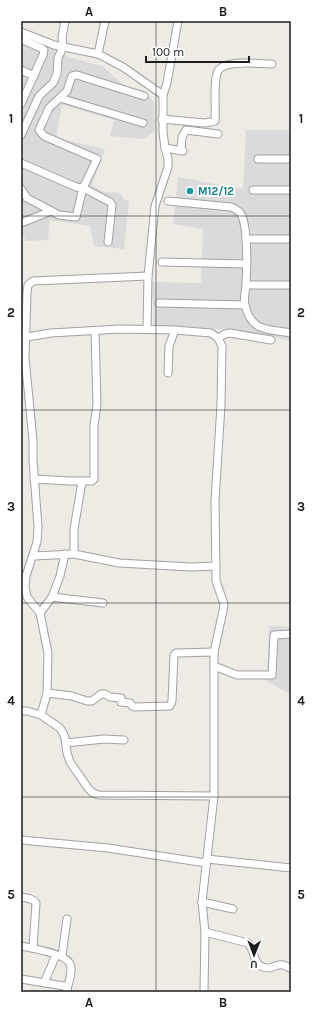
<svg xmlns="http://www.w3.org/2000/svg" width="312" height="1013" viewBox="0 0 312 1013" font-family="Karla,sans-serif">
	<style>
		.residential { fill: #dbdada }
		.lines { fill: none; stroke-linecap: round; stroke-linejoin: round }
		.minor-casing { stroke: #a1a1a1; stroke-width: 9 }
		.minor { stroke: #fff; stroke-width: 7 }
		.grid { fill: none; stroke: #1d1d1d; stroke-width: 1; stroke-opacity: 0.55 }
		.culture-dot { fill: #0f9aa8; stroke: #fff; stroke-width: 1.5 }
		.labels { text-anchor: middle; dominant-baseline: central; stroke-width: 4; stroke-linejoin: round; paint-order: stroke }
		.culture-label { font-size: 11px; font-weight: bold; fill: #0d838f; stroke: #fff; text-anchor: start }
		.neatline { fill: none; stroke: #1d1d1d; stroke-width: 1.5 }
		.grid-label { font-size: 13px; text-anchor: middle; font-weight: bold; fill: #1d1d1d }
	</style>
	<rect width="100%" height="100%" fill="#eeebe4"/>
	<g class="residential">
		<polygon points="21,35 72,58 102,66 125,86 146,92 154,102 155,131 144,139 110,136 114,120 62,105 56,138 105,149 92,185 104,192 120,193 124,200 129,201 124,249 94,246 90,226 50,220 48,240 26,241 21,231"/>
		<polygon points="291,116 291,341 236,330 154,326 152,282 201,283 203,229 173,224 178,177 243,189 246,130 289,130"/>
		<polygon points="269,626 291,627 291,695 267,681"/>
	</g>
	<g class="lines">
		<g class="minor-casing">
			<g id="minor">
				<polyline points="21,32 54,45 98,54 123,67 163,95 163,132 165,148 168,159 168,167 155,206 148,276 147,329"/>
				<polyline points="21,39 41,48 44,50 43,55 21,104"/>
				<polyline points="98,54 105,21"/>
				<polyline points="21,70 34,76"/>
				<polyline points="163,95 167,83 178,21"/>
				<polyline points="60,98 143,123"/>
				<path d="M162 119 204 123 211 122 215 121C216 109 213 80 218 71 225 59 261 64 272 64"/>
				<polyline points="21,135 39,96 53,83 57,74 58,58 63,47 62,37 65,21"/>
				<polyline points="165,148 183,151"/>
				<polyline points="181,150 182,137 186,130 218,134"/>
				<polyline points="258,159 291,159"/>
				<polyline points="21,163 76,187 83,188 110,202 112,205 108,242"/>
				<polyline points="21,189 27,198 59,215 76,217 83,188 97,159 44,136 39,130 49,108 67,91 72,76 77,75 144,96"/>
				<polyline points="253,190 291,190"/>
				<path d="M168 201 231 207C236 209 240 211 242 216 248 231 247 268 246 284 246 291 243 298 245 305 247 313 251 322 258 326 267 331 281 331 291 333"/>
				<polyline points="21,223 51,211"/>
				<polyline points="246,239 291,239"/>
				<polyline points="162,262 247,264"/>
				<polyline points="148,276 33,281 28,285 27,292 25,358 33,440 33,460 38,527 37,542 26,576 25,587 27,597 40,613 48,653 47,693 41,715 60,728 63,733 65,738 67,753 70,762 88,788 93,793 99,795 214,796"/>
				<polyline points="246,285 291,285"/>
				<polyline points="159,303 245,305"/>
				<polyline points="21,338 51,333 120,329 175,330 211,333 218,338 222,346 221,405 215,501 216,581 224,604 223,611 214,652 214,796 202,902 205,932 204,992"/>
				<polyline points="218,338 225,334 230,333 271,340"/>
				<polyline points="168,373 169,346 175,330"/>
				<polyline points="34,479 70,481 92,481 94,479 94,426 97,404 95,331"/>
				<polyline points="74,554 74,529 82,482"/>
				<polyline points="33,556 74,554 119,563 191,567 216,566"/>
				<polyline points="52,597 103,603"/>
				<polyline points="40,613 52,597 60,576 65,554"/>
				<polyline points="214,666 237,675 272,675 274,635 291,634"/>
				<polyline points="47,693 72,696 87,701 92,701 101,694 105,694 110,697 121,698 121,702 130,703 132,706 135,707 170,706 172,701 174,655 176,653 214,652"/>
				<polyline points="21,711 27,711 41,715"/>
				<polyline points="66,743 104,739 124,740"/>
				<polyline points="21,840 108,848 206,863"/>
				<polyline points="207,859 291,868"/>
				<path d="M21 897C27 898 32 898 36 903L33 948"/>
				<polyline points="202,902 233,909"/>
				<path d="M205 932 248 943C257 953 251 968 270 968 279 964 283 963 291 969"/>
				<path d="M21 946C32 948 66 954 70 964 73 970 69 982 67 989"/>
				<polyline points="62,956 67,919"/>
				<polyline points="21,979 64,986 67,989 68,992"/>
				<polyline points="44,983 56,955"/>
			</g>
		</g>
		<use href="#minor" class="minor"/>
	</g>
	<path class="grid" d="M156 21V992M21 216H291M21 410H291M21 603H291M21 797H291"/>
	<circle class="culture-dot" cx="190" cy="191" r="4"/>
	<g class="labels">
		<g class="culture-label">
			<text x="198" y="191">M12/12</text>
		</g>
	</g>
	<rect width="312" height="1013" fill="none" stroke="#ffffff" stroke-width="44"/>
	<g transform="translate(254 955) rotate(181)" stroke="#ffffff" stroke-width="3" paint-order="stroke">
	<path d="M0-3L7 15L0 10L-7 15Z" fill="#1d1d1d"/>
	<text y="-6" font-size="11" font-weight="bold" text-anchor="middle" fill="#1d1d1d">U</text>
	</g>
	<path d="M146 56v6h103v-6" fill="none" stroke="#1d1d1d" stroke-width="2"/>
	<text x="152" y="56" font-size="12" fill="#1d1d1d" stroke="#ffffff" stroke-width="3" paint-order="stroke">100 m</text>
	<rect x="22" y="22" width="268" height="969" class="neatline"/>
	<g class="grid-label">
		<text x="89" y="16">A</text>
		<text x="223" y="16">B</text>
		<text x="11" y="123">1</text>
		<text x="301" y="123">1</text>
		<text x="11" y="317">2</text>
		<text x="301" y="317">2</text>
		<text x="11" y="511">3</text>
		<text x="301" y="511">3</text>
		<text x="11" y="705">4</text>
		<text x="301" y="705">4</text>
		<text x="11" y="899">5</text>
		<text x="301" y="899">5</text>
		<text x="89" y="1007">A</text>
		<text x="223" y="1007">B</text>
	</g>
</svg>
